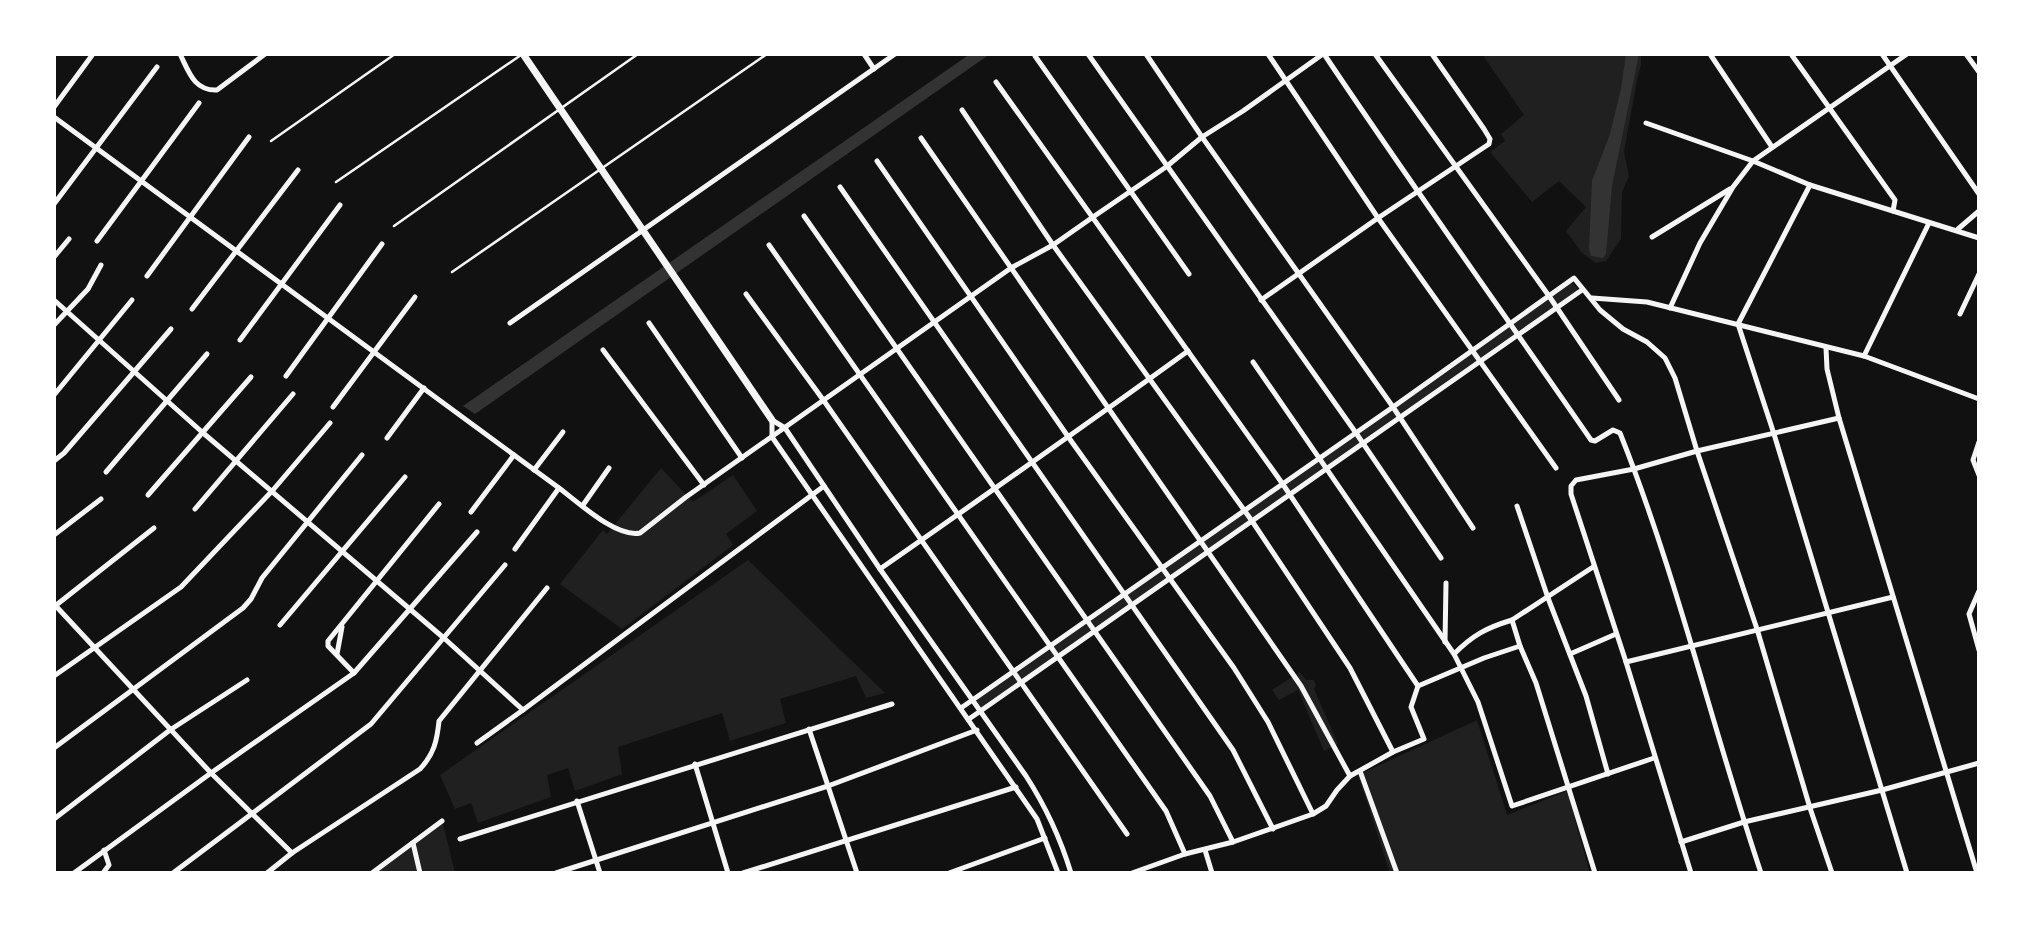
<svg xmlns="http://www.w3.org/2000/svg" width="2033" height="927" viewBox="0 0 2033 927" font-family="Karla,sans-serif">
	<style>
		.green { fill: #202020 }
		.water { fill: #333 }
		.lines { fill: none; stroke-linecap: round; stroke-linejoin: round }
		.service { stroke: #f5f5f5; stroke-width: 2.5 }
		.minor { stroke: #f5f5f5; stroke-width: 5 }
		.tertiary { stroke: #f5f5f5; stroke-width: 7 }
	</style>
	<rect width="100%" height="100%" fill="#111"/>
	<g class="green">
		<polygon points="1482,54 1641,54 1641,65 1637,80 1624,152 1629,176 1622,192 1621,239 1606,261 1596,263 1582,253 1566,231 1586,207 1559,181 1532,202 1490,152 1505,141 1501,134 1524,115"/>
		<polygon points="1571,282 1579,290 980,709 973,700"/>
		<polygon points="661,468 693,502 733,475 757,511 726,534 733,545 622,629 560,584 603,530 607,534"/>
		<polygon points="748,560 885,693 866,698 856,676 780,699 786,723 730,741 722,713 618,747 622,774 575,791 568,768 547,775 551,797 478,823 471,803 455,809 440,775"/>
		<polygon points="1300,672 1306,680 1314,680 1316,686 1314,689 1338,744 1324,751 1298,690 1279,700 1272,690"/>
		<polygon points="1477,720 1507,815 1567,791 1590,873 1390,873 1358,775"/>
		<polygon points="443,824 455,873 369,873"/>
	</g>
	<g class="water">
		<polygon points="970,54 990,54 475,414 463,406"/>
		<polygon points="1626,54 1639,54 1612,186 1606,254 1603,258 1591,256 1589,249 1592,181 1610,134 1621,89"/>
	</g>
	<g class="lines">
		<g class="service">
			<polyline points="271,141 395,54"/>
			<polyline points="336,182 521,55"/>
			<polyline points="394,226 638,54"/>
			<polyline points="452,272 767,54"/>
		</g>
		<g class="minor">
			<path d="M180 54C189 72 194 91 217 90L265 54"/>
			<polyline points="864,54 874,69"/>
			<polyline points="1088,54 1356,433 1441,558"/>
			<polyline points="1146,54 1202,137 1393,407 1473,528"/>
			<polyline points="1268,54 1378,218 1556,468"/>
			<path d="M1324 54C1411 184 1502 311 1591 440L1595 441 1613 430 1620 433C1677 576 1712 727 1761 873"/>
			<polyline points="1375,54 1549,296 1619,400"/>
			<polyline points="1710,54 1772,147"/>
			<polyline points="1791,54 1895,200 1893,211"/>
			<polyline points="1882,54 1979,194"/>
			<polyline points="1966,54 1979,72"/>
			<polyline points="1035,56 1189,274"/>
			<polyline points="996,82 1282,483 1418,686"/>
			<polyline points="54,107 93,54"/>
			<polyline points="962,110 1053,245 1252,521 1350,668 1393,752"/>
			<path d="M54 117 559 488C578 502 616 538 640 533L686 497 1011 268 1053 245 1093 217 1166 167 1202 137 1243 111 1323 54"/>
			<polyline points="1646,123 1753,161 1810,185 1979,238"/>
			<polyline points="921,138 1301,686 1350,776"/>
			<polyline points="877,161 1069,438 1234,668 1268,722 1313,814"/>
			<polyline points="1810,185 1738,324 1774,434 1907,873"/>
			<polyline points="840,187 1233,750 1273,829"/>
			<polyline points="54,204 157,67"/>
			<polyline points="804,216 1210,796 1233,842"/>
			<polyline points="1958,229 1979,211"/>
			<polyline points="1652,237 1730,189"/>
			<polyline points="97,241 199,103"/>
			<polyline points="769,245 1166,811 1185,854"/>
			<polyline points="54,257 69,239"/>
			<polyline points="147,276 249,137"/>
			<polyline points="746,294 824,401 1127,834"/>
			<polyline points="1592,298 1647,302 1864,356 1979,399"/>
			<polyline points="54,300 202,432 445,639 523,710 824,486"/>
			<polyline points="1261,300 1378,218 1489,144 1490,139 1484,129 1432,54"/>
			<polyline points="1670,308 1700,243 1733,187 1753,161 1907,54"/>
			<polyline points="192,309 298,170"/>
			<polyline points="1960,314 1979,274"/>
			<polyline points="510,323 895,54"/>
			<polyline points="649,323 742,458"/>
			<polyline points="54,325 88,289 101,265"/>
			<polyline points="240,340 340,205"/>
			<polyline points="1826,348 1827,369 1839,418 1977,873"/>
			<polyline points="603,350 704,485"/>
			<polyline points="1864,356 1929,223"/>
			<polyline points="1253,362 1454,654 1478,702 1512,806 1654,758"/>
			<polyline points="286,376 382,244"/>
			<polyline points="54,395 132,300"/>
			<polyline points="333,407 415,297"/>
			<path d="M772 420 785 428 880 569 1026 776C1046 807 1060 837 1071 873"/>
			<polyline points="772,420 772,437 1037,819 1058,873"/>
			<polyline points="387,438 424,388"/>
			<polyline points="1979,442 1973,460 1979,475"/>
			<polyline points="54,461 64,453 171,329"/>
			<polyline points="534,470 563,432"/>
			<polyline points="106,472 207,354"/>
			<polyline points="148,495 251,377"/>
			<polyline points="583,505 609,468"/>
			<polyline points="1517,506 1548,598 1586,696 1608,774"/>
			<polyline points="195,509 293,394"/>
			<polyline points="471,512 514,455"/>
			<polyline points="54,535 101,499"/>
			<polyline points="515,549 559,488"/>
			<path d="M880 569C983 497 1086 425 1188 351"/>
			<polyline points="1979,591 1969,614 1979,650"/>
			<polyline points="54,604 211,773 292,853"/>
			<polyline points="55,606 154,528"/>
			<polyline points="280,625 405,477"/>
			<polyline points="1445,642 1446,583"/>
			<polyline points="1520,646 1512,620 1593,567"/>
			<polyline points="337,654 342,627"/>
			<path d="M1454 654C1473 635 1486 628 1512 620"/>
			<polyline points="1570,654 1616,634"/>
			<polyline points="1626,662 1893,597"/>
			<polyline points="354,673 328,646 328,641 439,504"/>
			<polyline points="54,676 181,587 273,490 330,423"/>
			<polyline points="961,708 1393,407 1574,278 1600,310 1623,329 1647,342 1665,358 1675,378 1697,451 1757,629 1810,808 1832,873"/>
			<polyline points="969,719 1582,290"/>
			<polyline points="809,729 857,873"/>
			<polyline points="477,743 523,710"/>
			<polyline points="54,748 243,608 251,599 262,578 362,455"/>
			<polyline points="695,764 728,873"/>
			<polyline points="1360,771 1397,873"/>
			<polyline points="577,801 600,873"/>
			<polyline points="54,819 170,730 247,680"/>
			<polyline points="460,839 892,704"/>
			<polyline points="1681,842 1744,822 1882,790 1979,763"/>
			<polyline points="413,843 420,873"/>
			<polyline points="1205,850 1212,873"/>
			<polyline points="74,873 211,773 354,673 477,532"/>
			<polyline points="103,873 109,865 104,850"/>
			<polyline points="173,873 371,724 505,565"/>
			<path d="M267 873 292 853 420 769C434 754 437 741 439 721L547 588"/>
			<polyline points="372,873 442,821"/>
			<polyline points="556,873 828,786 977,730"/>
			<polyline points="743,873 1016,787"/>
			<polyline points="949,873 1045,838"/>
			<polyline points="1132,873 1185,854 1233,842 1313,814 1326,806 1337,790 1350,776 1393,752 1424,739 1411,707 1418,686 1484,658 1520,646 1536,683 1595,873"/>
			<polyline points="1691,873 1626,662 1571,494 1571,486 1576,480 1634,469 1697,451 1839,418"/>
		</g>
		<polyline class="tertiary" points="523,54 772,420"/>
	</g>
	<rect width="2033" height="927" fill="none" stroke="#ffffff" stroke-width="112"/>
</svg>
